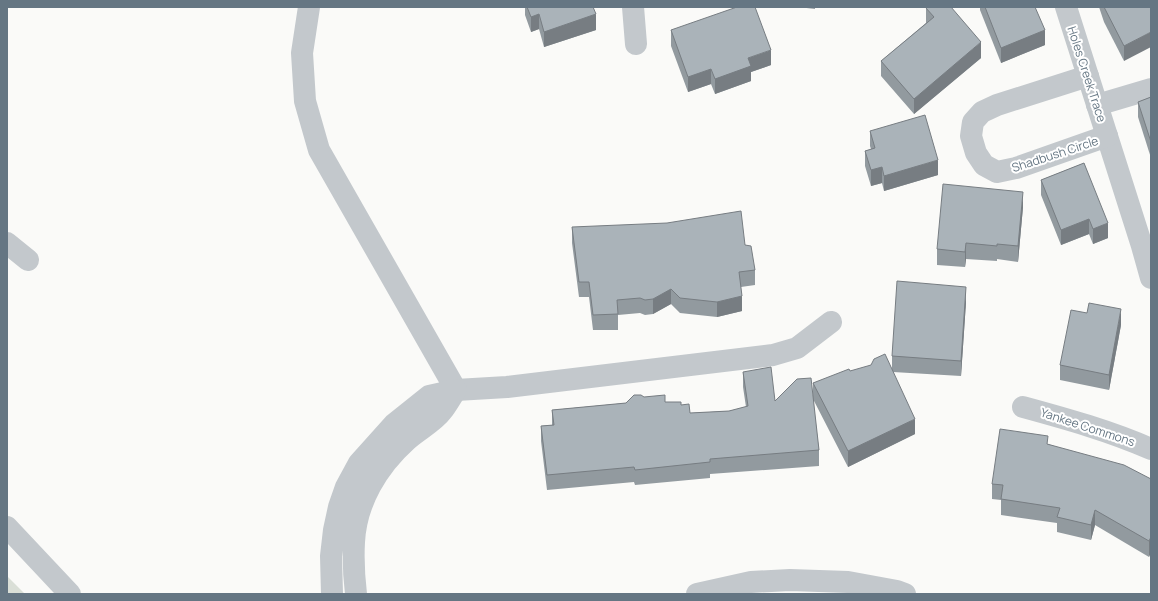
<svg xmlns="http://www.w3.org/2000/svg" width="1158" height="601" viewBox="0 0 1158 601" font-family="Manrope,sans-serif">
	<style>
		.green { fill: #dadfd7 }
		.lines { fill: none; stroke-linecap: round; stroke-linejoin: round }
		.minor { stroke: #c3c8cc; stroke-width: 22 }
		.wall { fill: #929a9f }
		.shaded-wall { fill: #777d82 }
		.building { fill: #aab3b9; stroke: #777d82 }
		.labels { text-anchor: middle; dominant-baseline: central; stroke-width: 4; stroke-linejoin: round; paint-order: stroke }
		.street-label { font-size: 12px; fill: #657683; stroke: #fff }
	</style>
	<rect width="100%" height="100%" fill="#fafaf8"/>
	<polygon class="green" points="7,576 25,594 7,594"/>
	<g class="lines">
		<g class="minor">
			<polyline points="309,7 302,53 305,101 319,150 456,390 507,387 773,355 797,348 831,322"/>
			<polyline points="633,7 636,44"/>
			<polyline points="1066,7 1142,246 1151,278"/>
			<polyline points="1088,76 997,105 982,112 973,122 971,136 976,153 984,165 997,172 1016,168 1107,136"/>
			<polyline points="1097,105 1151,89"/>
			<polyline points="7,243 28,260"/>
			<path d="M1023 407C1067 419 1110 431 1151 449"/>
			<polyline points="7,527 70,594"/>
			<path d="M332 594 331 556 334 530 339 507 346 487 359 463 394 424 429 396 456 390C451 397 447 405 442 411 434 422 418 430 407 440 378 466 356 502 354 542 353 560 354 577 356 594"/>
			<polyline points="697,594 751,582 790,580 848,582 897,591 905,594"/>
		</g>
	</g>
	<g class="wall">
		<polygon points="525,7 593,7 596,30 544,47 539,29 531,32 525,15"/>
		<polygon points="798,7 815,7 815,9"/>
		<polygon points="980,7 1035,7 1045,45 1001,63 980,10"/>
		<polygon points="1099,7 1151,7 1124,61 1104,22"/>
		<polygon points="926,8 981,58 914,114 881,76 881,61 926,23"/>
		<polygon points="671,30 771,65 751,72 751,81 715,94 711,84 688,92 671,46"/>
		<polygon points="1151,97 1151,158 1138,117 1138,102"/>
		<polygon points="870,131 938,175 884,191 882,183 871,186 865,166 865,151 871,149 870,146"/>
		<polygon points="1084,163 1108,238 1093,244 1089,234 1061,245 1041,195 1041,180"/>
		<polygon points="1023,207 1018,262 997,259 997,261 966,259 965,267 937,265 937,249"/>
		<polygon points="572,227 745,245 755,270 755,285 741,287 742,311 717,317 680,313 671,304 653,314 645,315 640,313 618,315 618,330 593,330 589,297 579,297 572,243"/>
		<polygon points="966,302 961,376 893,372 915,434 848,467 813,399 819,450 819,466 710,474 710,478 635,485 634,482 547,490 541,441 541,426 552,425 552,410 626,403 644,397 665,402 681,405 690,413 729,411 746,407 743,387 743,372 775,401 813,395 813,383 850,371 892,369 892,356"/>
		<polygon points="1121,325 1109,390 1060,380 1060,365"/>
		<polygon points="1048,444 1151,479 1151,552 1149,557 1095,525 1091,540 1057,532 1057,523 1001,515 1001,500 992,499 992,484"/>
	</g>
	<g class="shaded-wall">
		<polygon points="539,14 539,29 531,32 531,17"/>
		<polygon points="596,14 596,30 544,47 544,32"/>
		<polygon points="1045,30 1045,45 1001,63 1001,48"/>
		<polygon points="1151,32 1151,47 1124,61 1124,46"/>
		<polygon points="981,42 981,58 914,114 914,99"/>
		<polygon points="771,50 771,65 751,72 751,81 715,94 715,79 748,58"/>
		<polygon points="711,69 711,84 688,92 688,77"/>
		<polygon points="938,160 938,175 884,191 884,176"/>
		<polygon points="882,167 882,183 871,186 871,170"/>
		<polygon points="1023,192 1023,207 1018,262 1018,246"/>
		<polygon points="1089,219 1089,234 1061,245 1061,230"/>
		<polygon points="1108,223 1108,238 1093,244 1093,229"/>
		<polygon points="966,243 966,259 965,267 965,252"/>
		<polygon points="966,287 966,302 961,376 961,361"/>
		<polygon points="671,289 671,304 653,314 653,299"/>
		<polygon points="742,296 742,311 717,317 717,302"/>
		<polygon points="1121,309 1121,325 1109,390 1109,375"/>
		<polygon points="915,419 915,434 848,467 848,451"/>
		<polygon points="1095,510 1095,525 1091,540 1091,525"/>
		<polygon points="1151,537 1151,552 1149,557 1149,541"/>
	</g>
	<g class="building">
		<polygon points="527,7 593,7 596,14 544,32 539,14 531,17"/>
		<polygon points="737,7 755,7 771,50 748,58 751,66 715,79 711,69 688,77 671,30"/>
		<polygon points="928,7 951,7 981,42 914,99 881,61 934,17 926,8"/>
		<polygon points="985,7 1035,7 1045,30 1001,48"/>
		<polygon points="1104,7 1151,7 1151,32 1124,46"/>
		<polygon points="1151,97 1151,142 1138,102"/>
		<polygon points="925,115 938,160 884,176 882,167 871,170 865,151 875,148 870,131"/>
		<polygon points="1084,163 1108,223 1093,229 1089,219 1061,230 1041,180"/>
		<polygon points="943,184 1023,192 1018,246 997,244 997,246 966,243 965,252 937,249"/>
		<polygon points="741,211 745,245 751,246 755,270 739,272 742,296 717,302 680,298 671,289 653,299 645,300 640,298 617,300 618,314 593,315 589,282 579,282 572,227 667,223"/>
		<polygon points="897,281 966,287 961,361 892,356"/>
		<polygon points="1089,303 1121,309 1109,375 1060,365 1071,310 1087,313"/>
		<polygon points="885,354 915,419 848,451 813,383 849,369 850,371 871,365 874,359"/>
		<polygon points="771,367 775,401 797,379 811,378 819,450 710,459 710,462 635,470 634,467 547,475 541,426 554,425 552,410 626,403 634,395 641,395 644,397 665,395 665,402 681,402 681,405 689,404 690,413 729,411 748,406 743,372"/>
		<polygon points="1000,429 1048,436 1047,444 1124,465 1151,479 1151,537 1149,541 1095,510 1091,525 1057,517 1060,508 1001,499 1003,485 992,484"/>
	</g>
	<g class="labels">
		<g class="street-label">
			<text transform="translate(1087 74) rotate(72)">Holes Creek Trace</text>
			<text transform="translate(1055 154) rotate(-18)">Shadbush Circle</text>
			<text transform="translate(1088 427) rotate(18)">Yankee Commons</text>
		</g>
	</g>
	<rect width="1158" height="601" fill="none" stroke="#657683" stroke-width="16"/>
</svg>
